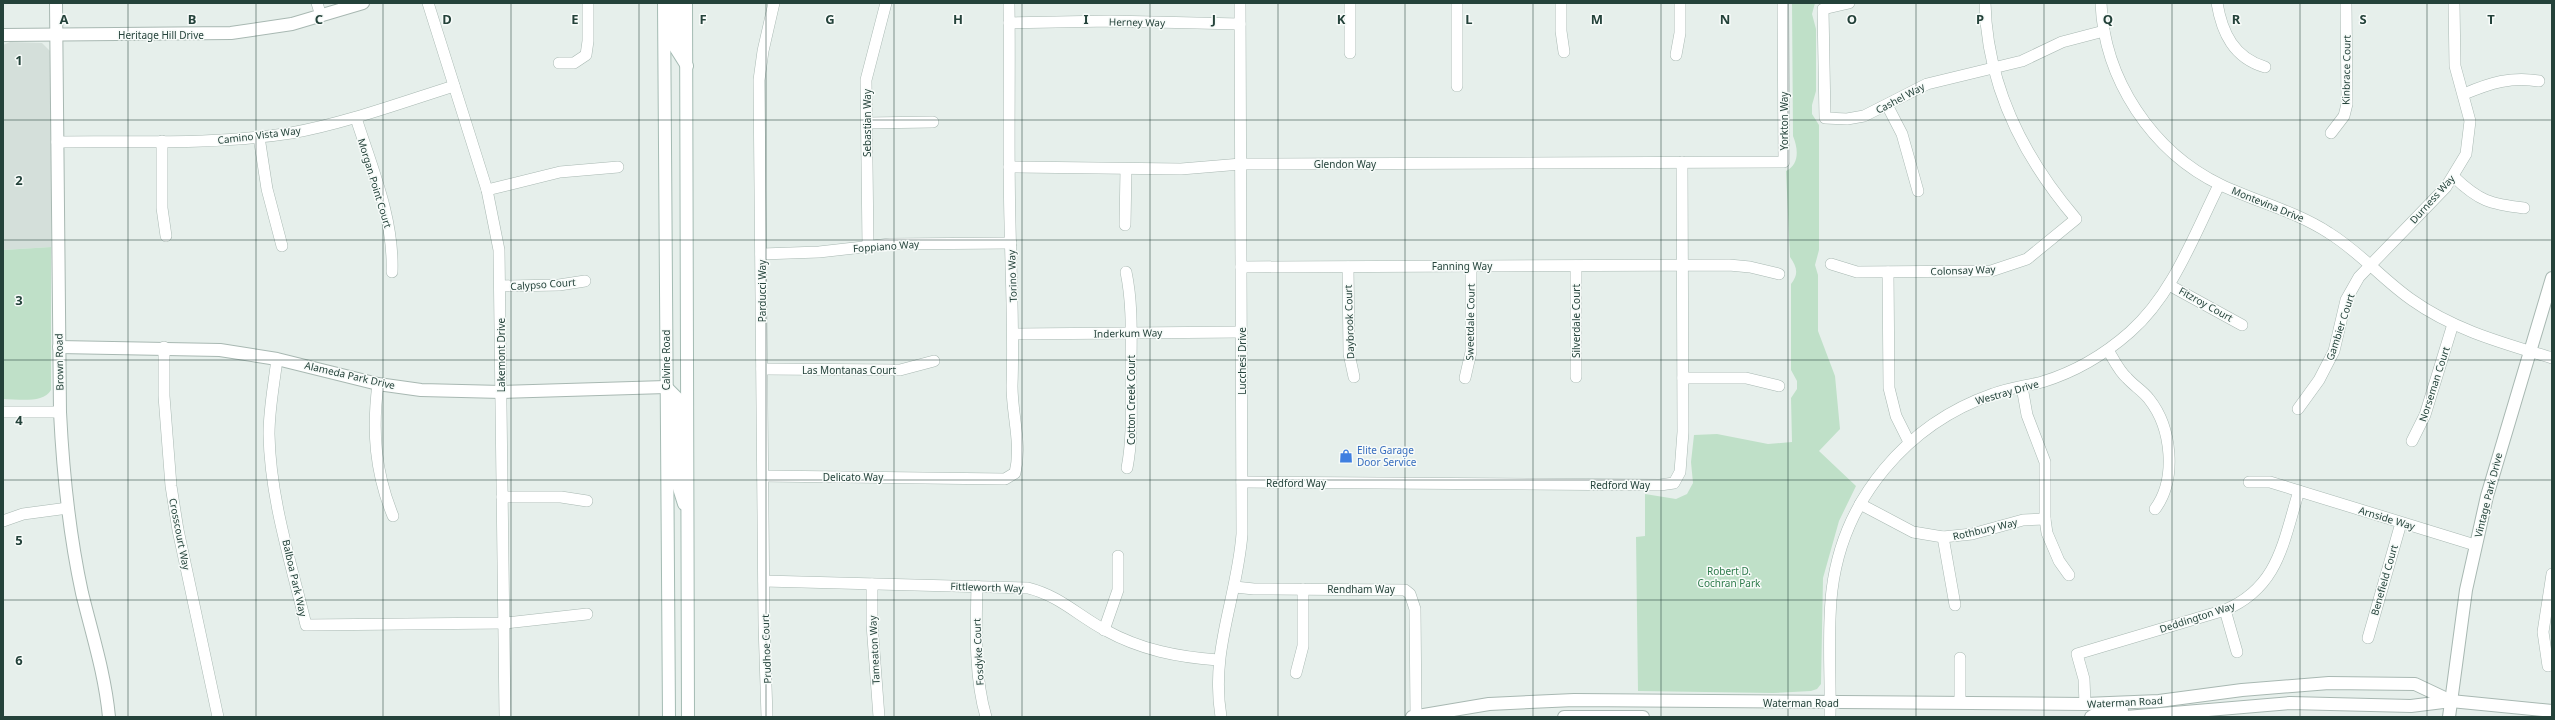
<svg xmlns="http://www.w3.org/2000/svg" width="2555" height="720" viewBox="0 0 2555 720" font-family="'Noto Sans',sans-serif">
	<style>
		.built { fill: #d4dfda }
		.green { fill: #bfe0c8 }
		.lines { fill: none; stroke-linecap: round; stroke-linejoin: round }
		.minor-casing { stroke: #a8b8b2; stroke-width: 12 }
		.tertiary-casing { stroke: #a8b8b2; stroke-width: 14 }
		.secondary-casing { stroke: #a4bbb3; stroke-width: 14 }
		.minor { stroke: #fff; stroke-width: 11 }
		.tertiary { stroke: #fff; stroke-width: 12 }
		.secondary { stroke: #fff; stroke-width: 12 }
		.grid { fill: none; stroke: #24423a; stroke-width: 1; stroke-opacity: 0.55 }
		.labels { text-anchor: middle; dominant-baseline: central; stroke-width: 3; stroke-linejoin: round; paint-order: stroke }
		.street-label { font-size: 10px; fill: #24423a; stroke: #f7fbf9 }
		.shop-label { font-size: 10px; fill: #366cbe; stroke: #f7fbf9; text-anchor: start }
		.park-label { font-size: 10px; fill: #2d7a4b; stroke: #f7fbf9 }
		.grid-label { font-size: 13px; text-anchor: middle; font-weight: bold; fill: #24423a; stroke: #f7fbf9; stroke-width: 3; stroke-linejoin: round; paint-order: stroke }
	</style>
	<rect width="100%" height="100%" fill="#e6efeb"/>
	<polygon class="built" points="10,42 42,43 51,52 51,247 3,250 3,45"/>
	<g class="green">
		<path d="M1792 3H1815L1812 14 1816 29V91L1812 105V114L1819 125V250L1815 265 1818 275V331L1835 376 1840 429 1819 451 1856 486 1839 521 1823 578 1821 684 1817 689 1811 691 1773 693 1638 691 1636 537 1645 536V494L1676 499 1687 494 1693 483 1691 462 1694 435 1717 434 1768 444 1792 442 1791 398 1797 389V381L1791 370V284C1799 274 1797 267 1790 257L1786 171C1800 164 1798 148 1793 136Z"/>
		<path d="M51 247V390C43 404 17 399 3 399V250Z"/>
	</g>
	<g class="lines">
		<g class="minor-casing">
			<g id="minor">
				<polyline points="317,3 321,16"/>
				<polyline points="428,3 487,190 499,250 505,717"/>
				<polyline points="1350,3 1350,53"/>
				<polyline points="1457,3 1457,86"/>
				<polyline points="1561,3 1561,31 1564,52"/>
				<polyline points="1849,3 1823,9 1825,118 1847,119 1864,116 1927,84 2022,61 2062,42 2104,31"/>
				<path d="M2101 3C2104 79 2152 152 2221 185 2257 202 2295 211 2329 233 2360 252 2383 280 2412 300 2454 330 2503 343 2552 358"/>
				<path d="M2217 3C2222 33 2234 58 2265 67"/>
				<polyline points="1009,23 1110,21 1240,24"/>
				<polyline points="1676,55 1680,33 1680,3"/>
				<polyline points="559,63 574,63 586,55 588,41 588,3"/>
				<path d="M2464 94C2490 83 2512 76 2539 81"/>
				<polyline points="1887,105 1902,134 1918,191"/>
				<path d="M356 118C372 168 394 219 392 272"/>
				<polyline points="867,123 933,122"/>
				<polyline points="2331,133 2344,116 2347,104 2346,3"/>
				<polyline points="259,137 267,189 282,246"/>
				<polyline points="162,141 162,208 166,236"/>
				<path d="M57 142C135 141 214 145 291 133 346 123 400 103 454 86"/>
				<polyline points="1009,167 1181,169 1241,164 1784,162 1783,3"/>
				<path d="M2454 177C2479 201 2490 204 2524 208"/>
				<polyline points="487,190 560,172 618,167"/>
				<polyline points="1125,225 1126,169"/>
				<polyline points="868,246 866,80 886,3"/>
				<polyline points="761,254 819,252 890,244 1011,243"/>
				<path d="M1831 264 1857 272 1991 271 2027 259 2076 219C2023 157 1987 85 1985 3"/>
				<polyline points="1576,266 1576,377"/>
				<polyline points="1241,267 1729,265 1750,267 1779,274"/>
				<polyline points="1348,267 1349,354 1354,377"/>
				<path d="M1126 272C1133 305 1131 340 1131 373 1131 405 1133 437 1127 468"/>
				<polyline points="1888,272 1889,388 1896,416 1909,442"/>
				<polyline points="2169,285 2242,325"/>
				<polyline points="501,286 559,285 585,281"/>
				<polyline points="1014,334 1242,332"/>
				<polyline points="164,347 164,396 171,486 178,530 218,717"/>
				<path d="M2108 350C2114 360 2119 371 2127 378 2134 386 2143 391 2149 399 2172 428 2177 479 2155 509"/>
				<path d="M277 359C274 384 269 409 269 434 270 498 291 563 306 625L505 623 587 614"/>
				<polyline points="762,369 900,370 934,361"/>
				<polyline points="1465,378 1471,352 1471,266"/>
				<polyline points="1683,378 1746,378 1779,386"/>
				<path d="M378 384C372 431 375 472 393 516"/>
				<polyline points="2022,387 2027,415 2045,462 2045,519 2047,533 2059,561 2069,575"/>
				<polyline points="2298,409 2319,380 2334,351 2346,300 2359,277 2446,187 2466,154 2470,121 2455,66 2454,3"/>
				<polyline points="3,412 60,412"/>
				<polyline points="2412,441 2425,415 2453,324"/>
				<path d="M763 476 1005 479 1015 473C1022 444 1012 416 1012 386 1014 332 1011 278 1010 223 1008 150 1010 76 1009 3"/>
				<polyline points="1242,482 1660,485 1674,483 1680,472 1683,432 1682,162"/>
				<polyline points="2249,482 2270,482 2475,545"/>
				<polyline points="502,497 561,497 587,501"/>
				<polyline points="1860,504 1913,532 1943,537 1972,534 2023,520 2045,519"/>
				<polyline points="3,521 23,514 68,508"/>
				<polyline points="1943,537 1955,605"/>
				<path d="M764 581 1028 588C1060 596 1077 615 1105 630 1141 650 1178 657 1218 660"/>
				<polyline points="872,584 872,624 879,717"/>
				<path d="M977 586C976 628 974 676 986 717"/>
				<polyline points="1235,587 1254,589 1405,590 1410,594 1415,609 1416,716"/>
				<polyline points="2225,610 2237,652"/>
				<polyline points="1104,630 1118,590 1118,556"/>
				<polyline points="2368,638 2401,523"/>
				<polyline points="2548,666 2543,632 2552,574"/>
				<polyline points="1296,673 1303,646 1303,589"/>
				<polyline points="1960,702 1960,658"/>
				<path d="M2085 704 2084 679 2077 654 2225 610C2279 587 2283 542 2299 491"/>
				<polyline points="767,717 764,624 759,80 763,51 774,3"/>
				<path d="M1221 717C1210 650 1237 599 1242 534L1240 3"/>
				<path d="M1830 717C1831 675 1827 632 1832 590 1843 499 1907 424 1993 394 2009 388 2026 386 2042 382 2075 372 2104 355 2130 332 2173 294 2194 235 2219 185"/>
			</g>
		</g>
		<g class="tertiary-casing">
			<g id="tertiary">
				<path d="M56 3 60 412C63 473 69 533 82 593 92 634 105 674 109 717"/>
				<polyline points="3,35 231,33 292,24 363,3"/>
				<polyline points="59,347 220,350 277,359 378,384 421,390 502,392 666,387"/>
				<polyline points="1412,717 1489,704 1574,700 2085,704 2159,701 2242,690 2329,683 2415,684 2451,701"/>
				<polyline points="1564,717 1643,717"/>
				<polyline points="2091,717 2098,713 2122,710"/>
				<polyline points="2126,717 2290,703 2411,706 2451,701 2552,711"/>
				<polyline points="2449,717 2466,590 2487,496 2552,278"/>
			</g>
		</g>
		<g class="secondary-casing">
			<g id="secondary">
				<polyline points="664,3 669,717"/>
				<polyline points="675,3 675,47 687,66"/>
				<polyline points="686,3 688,717"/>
				<polyline points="666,387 677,398 679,488 684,504"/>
			</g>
		</g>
		<use href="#minor" class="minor"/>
		<use href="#tertiary" class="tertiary"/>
		<use href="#secondary" class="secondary"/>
	</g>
	<path class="grid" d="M128 3V717M256 3V717M383 3V717M511 3V717M639 3V717M766 3V717M894 3V717M1022 3V717M1150 3V717M1278 3V717M1405 3V717M1533 3V717M1661 3V717M1788 3V717M1916 3V717M2044 3V717M2172 3V717M2300 3V717M2427 3V717M3 120H2552M3 240H2552M3 360H2552M3 480H2552M3 600H2552"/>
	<defs>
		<g id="shop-bare" transform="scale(1.08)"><path d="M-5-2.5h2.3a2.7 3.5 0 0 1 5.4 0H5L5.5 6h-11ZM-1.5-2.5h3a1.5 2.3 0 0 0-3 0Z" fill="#3f7fe0" stroke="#f7fbf9" stroke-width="2.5" paint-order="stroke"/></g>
	</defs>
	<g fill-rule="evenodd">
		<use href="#shop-bare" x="1346" y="456"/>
	</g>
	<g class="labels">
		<g class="street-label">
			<text transform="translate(1137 22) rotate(1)">Herney Way</text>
			<text x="161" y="35">Heritage Hill Drive</text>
			<text transform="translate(2346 70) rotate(-89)">Kinbrace Court</text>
			<text transform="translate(1900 98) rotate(-28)">Cashel Way</text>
			<text transform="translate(1784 121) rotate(-90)">Yorkton Way</text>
			<text transform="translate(867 123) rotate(-90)">Sebastian Way</text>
			<text transform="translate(259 135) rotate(-7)">Camino Vista Way</text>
			<text x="1345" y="164">Glendon Way</text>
			<text transform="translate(375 183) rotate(73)">Morgan Point Court</text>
			<text transform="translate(2432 199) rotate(-48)">Durness Way</text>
			<text transform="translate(2268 204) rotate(22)">Montevina Drive</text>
			<text transform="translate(886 246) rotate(-4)">Foppiano Way</text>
			<text x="1462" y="266">Fanning Way</text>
			<text transform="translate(1963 270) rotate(-2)">Colonsay Way</text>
			<text transform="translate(1012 276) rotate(-92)">Torino Way</text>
			<text transform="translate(543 284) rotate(-4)">Calypso Court</text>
			<text transform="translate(762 291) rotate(-90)">Parducci Way</text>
			<text transform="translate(2206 304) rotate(29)">Fitzroy Court</text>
			<text transform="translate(1576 321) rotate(-90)">Silverdale Court</text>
			<text transform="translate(1349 322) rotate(-92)">Daybrook Court</text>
			<text transform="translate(1470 322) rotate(-89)">Sweetdale Court</text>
			<text transform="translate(2340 327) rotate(-72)">Gambier Court</text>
			<text transform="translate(1128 333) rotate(-1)">Inderkum Way</text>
			<text transform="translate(501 355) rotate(-90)">Lakemont Drive</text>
			<text transform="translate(666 360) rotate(-90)">Calvine Road</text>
			<text transform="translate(1242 361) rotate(-90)">Lucchesi Drive</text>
			<text transform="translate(59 362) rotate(-91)">Brown Road</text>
			<text x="849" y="370">Las Montanas Court</text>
			<text transform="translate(350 375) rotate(13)">Alameda Park Drive</text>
			<text transform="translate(2434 384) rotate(-72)">Norseman Court</text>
			<text transform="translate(2007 392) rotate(-16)">Westray Drive</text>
			<text transform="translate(1131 400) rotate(-90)">Cotton Creek Court</text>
			<text x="853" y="477">Delicato Way</text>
			<text x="1296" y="483">Redford Way</text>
			<text x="1620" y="485">Redford Way</text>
			<text transform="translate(2488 495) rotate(-76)">Vintage Park Drive</text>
			<text transform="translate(2387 518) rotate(17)">Arnside Way</text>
			<text transform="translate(1985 529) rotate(-13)">Rothbury Way</text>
			<text transform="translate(180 534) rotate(79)">Crosscourt Way</text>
			<text transform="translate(295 578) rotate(77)">Balboa Park Way</text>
			<text transform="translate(2384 580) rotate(-74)">Benefield Court</text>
			<text transform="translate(987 587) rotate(2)">Fittleworth Way</text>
			<text x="1361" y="589">Rendham Way</text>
			<text transform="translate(2197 617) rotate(-18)">Deddington Way</text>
			<text transform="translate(766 649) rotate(-92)">Prudhoe Court</text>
			<text transform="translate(874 650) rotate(-93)">Tameaton Way</text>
			<text transform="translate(978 652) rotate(-93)">Fosdyke Court</text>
			<text transform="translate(2125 702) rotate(-3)">Waterman Road</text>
			<text x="1801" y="703">Waterman Road</text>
		</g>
		<g class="shop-label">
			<text x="1357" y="450">Elite Garage<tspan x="1357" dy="12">Door Service</tspan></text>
		</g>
		<g class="park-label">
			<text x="1729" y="571">Robert D.<tspan x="1729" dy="12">Cochran Park</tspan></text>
		</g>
	</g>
	<g class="grid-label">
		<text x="64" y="24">A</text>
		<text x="192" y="24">B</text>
		<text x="319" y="24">C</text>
		<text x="447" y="24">D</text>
		<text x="575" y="24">E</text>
		<text x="703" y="24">F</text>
		<text x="830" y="24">G</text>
		<text x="958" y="24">H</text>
		<text x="1086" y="24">I</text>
		<text x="1214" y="24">J</text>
		<text x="1341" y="24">K</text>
		<text x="1469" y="24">L</text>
		<text x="1597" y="24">M</text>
		<text x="1725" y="24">N</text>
		<text x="1852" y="24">O</text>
		<text x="1980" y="24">P</text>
		<text x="2108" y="24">Q</text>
		<text x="2236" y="24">R</text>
		<text x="2363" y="24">S</text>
		<text x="2491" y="24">T</text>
		<text x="19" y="65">1</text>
		<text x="19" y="185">2</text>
		<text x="19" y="305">3</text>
		<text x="19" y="425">4</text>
		<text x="19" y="545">5</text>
		<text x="19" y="665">6</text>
	</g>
	<rect width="2555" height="720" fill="none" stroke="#24423a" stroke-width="8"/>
</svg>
